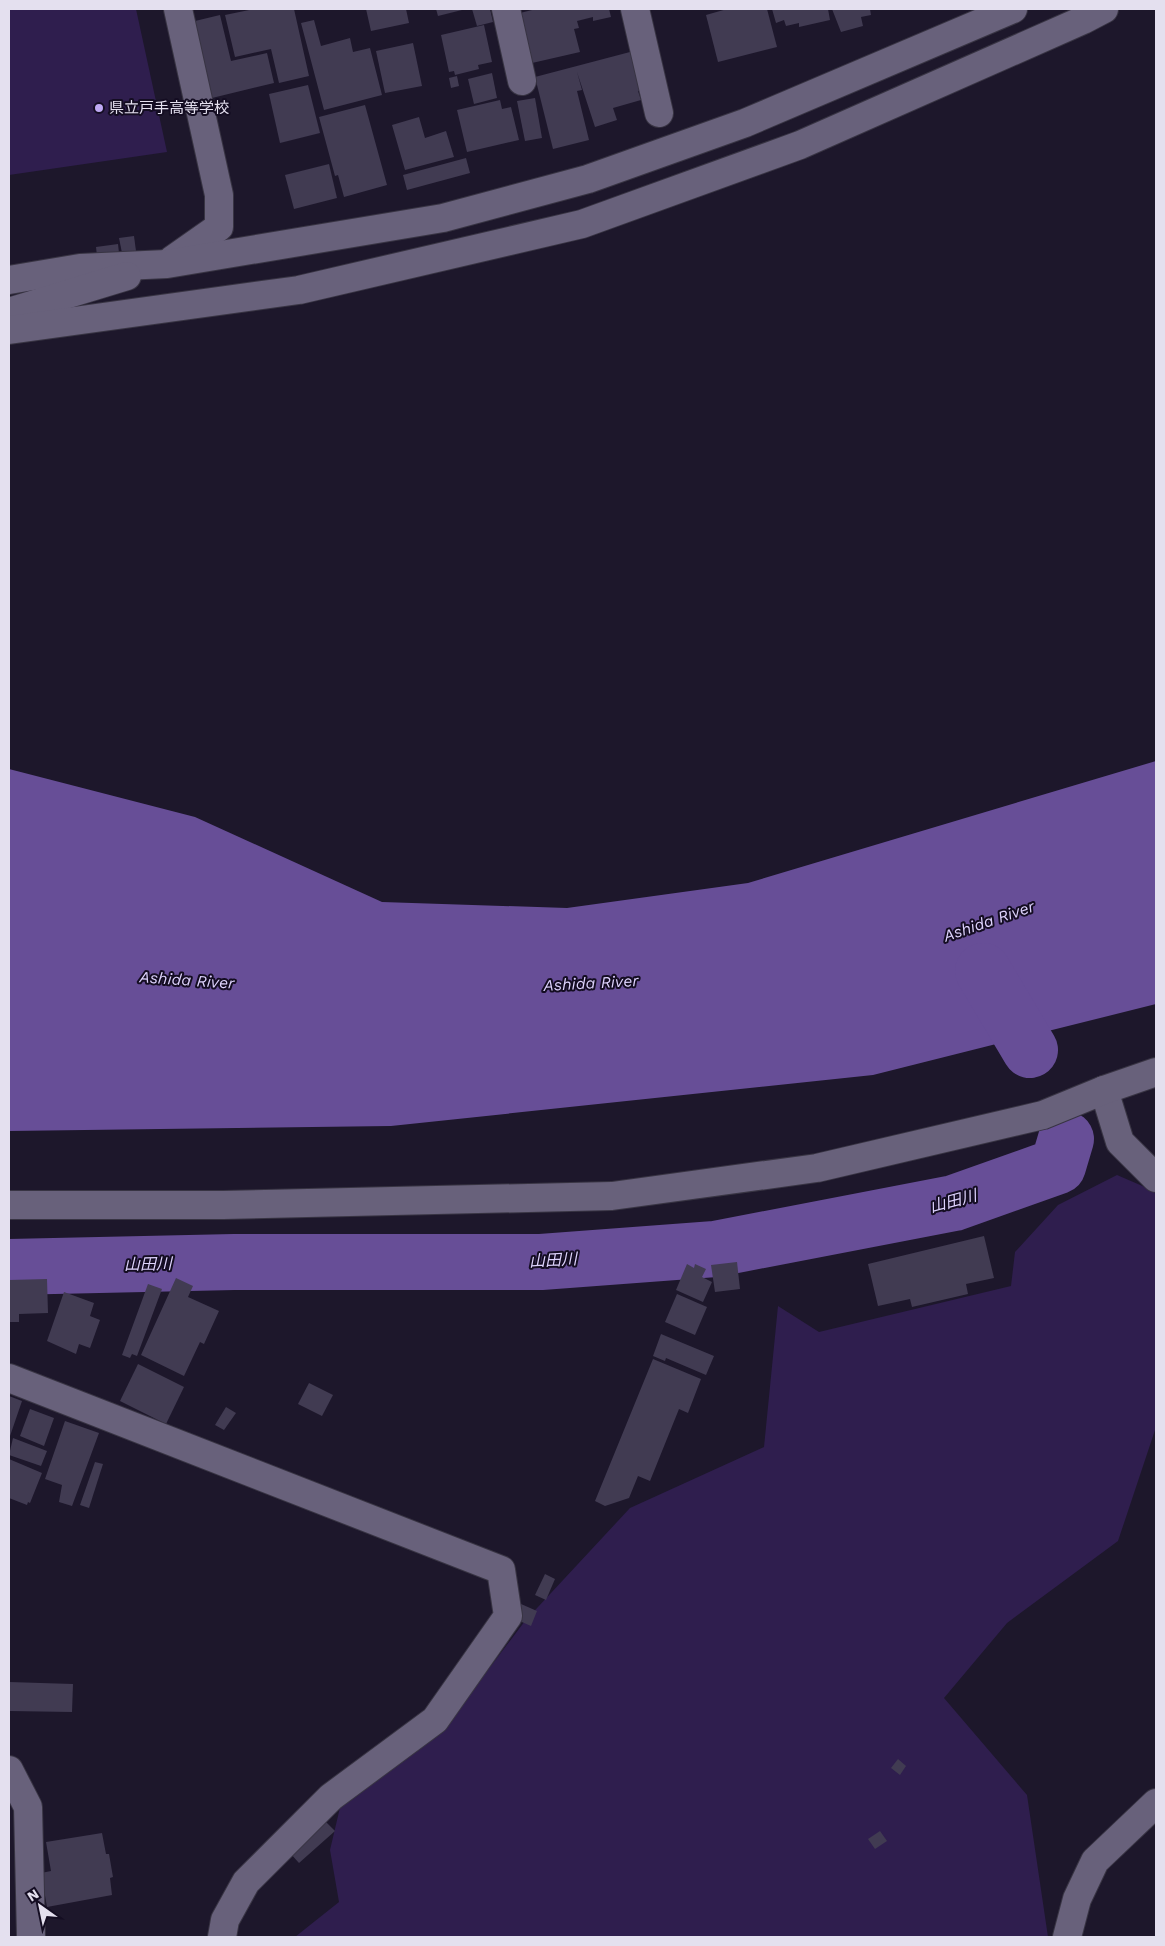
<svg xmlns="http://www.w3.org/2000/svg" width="1165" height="1946" viewBox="0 0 1165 1946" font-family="'Work Sans','Noto Sans JP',sans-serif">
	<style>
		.green { fill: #2f1e4e }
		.water { fill: #674e97 }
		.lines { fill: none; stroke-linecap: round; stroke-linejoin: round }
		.river { stroke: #674e97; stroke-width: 56 }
		.building { fill: #413b52 }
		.minor-casing { stroke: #383443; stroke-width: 30 }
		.minor { stroke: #68617b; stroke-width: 28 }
		.poi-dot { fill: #bfa9f4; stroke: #140d22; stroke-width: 2 }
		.labels { text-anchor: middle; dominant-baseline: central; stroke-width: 4; stroke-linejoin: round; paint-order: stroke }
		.poi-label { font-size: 15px; fill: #e4e0ef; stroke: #140d22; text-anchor: start }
		.water-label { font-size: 16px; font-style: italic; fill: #ded3fd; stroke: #140d22 }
	</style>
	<rect width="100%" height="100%" fill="#1d172b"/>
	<g class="green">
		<polygon points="9,9 136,9 167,152 9,175"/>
		<polygon points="1117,1175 1154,1191 1156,1196 1156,1427 1118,1541 1007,1623 944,1698 1027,1795 1048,1937 295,1937 339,1902 330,1850 342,1799 456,1712 525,1621 630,1508 764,1447 778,1306 819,1332 1011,1286 1015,1252 1058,1205"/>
	</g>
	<polygon class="water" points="1156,761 1156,1004 873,1075 391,1126 9,1131 9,769 195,817 382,902 567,908 748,883"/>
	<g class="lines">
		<g class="river">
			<polyline points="983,971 1030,1050"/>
			<polyline points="9,1267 234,1262 541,1262 715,1249 954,1203 1058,1166 1066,1139"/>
		</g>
	</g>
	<g class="building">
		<polygon points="254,9 294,9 309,76 279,83 271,49 235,57 225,15"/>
		<polygon points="366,9 406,9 409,23 371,31"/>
		<polygon points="436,9 466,9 438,16"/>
		<polygon points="472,9 490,9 493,22 477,26"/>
		<polygon points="536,9 609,9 611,17 593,21 593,17 577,21 579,28 574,29 580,52 532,63 520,13"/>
		<polygon points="727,9 767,9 777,47 718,62 706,15"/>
		<polygon points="772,9 828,9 830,20 799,27 799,23 786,26 784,20 776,23"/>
		<polygon points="832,9 870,9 871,15 861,17 863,26 841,32"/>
		<polygon points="220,15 231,61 267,53 274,83 212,98 195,21"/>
		<polygon points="314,20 321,46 350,38 353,52 370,48 382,95 324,110 301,23"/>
		<polygon points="484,25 492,62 478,65 479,69 455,75 454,71 449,72 441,35"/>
		<polygon points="413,43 422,86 385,93 376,51"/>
		<polygon points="630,52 643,89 638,91 641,100 613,108 617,120 595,127 577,72 582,90 577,91 589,140 553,149 535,77"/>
		<polygon points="492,73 497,98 474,104 468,79"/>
		<polygon points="457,76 459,86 451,88 449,78"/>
		<polygon points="308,85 320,133 280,143 269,94"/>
		<polygon points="535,98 542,138 525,141 517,101"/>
		<polygon points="500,100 502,109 511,107 519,140 467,152 457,110"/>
		<polygon points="365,105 387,185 344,197 338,175 335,176 319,117"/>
		<polygon points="419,117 425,138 446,131 454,157 405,170 392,125"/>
		<polygon points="466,158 470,173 407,190 403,175"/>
		<polygon points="329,164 337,198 294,209 285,175"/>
		<polygon points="134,236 136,251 122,253 119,238"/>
		<polygon points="118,244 119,253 97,256 96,247"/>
		<polygon points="984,1236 994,1278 966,1284 968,1294 912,1307 910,1299 878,1306 868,1264"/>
		<polygon points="737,1262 740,1289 715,1292 711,1265"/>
		<polygon points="687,1264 694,1268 695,1264 706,1269 702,1277 712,1282 703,1302 676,1290"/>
		<polygon points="176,1278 193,1286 188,1297 219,1311 204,1344 200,1342 184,1376 141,1355"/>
		<polygon points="47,1279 48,1313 19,1314 19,1322 9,1322 9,1280"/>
		<polygon points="148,1284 162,1289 137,1356 132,1354 130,1358 122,1355"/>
		<polygon points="64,1292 94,1303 90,1316 100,1320 90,1348 79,1344 76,1354 47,1341"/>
		<polygon points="677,1294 707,1307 695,1335 665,1322"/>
		<polygon points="661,1334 714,1356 706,1375 666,1358 665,1361 653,1356"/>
		<polygon points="653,1359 701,1379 688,1413 679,1409 650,1481 638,1476 629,1498 605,1506 595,1501"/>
		<polygon points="138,1364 184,1387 166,1424 120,1401"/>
		<polygon points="309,1383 333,1395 322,1416 298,1404"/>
		<polygon points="9,1396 22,1401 9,1439"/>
		<polygon points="226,1407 236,1413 224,1430 215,1425"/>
		<polygon points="30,1409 54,1418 44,1446 20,1436"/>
		<polygon points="65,1421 99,1433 72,1506 59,1502 62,1485 45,1479"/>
		<polygon points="13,1438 47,1451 41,1466 9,1455"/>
		<polygon points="9,1459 42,1473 30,1503 28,1502 27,1505 9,1498"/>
		<polygon points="95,1462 103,1464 89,1508 80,1505"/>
		<polygon points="545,1574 555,1579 546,1600 535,1595"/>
		<polygon points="521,1604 537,1611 531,1626 515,1619"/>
		<polygon points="9,1682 73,1684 72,1712 9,1711"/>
		<polygon points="898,1759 906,1766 900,1775 891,1768"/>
		<polygon points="324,1820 335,1831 299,1863 290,1853"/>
		<polygon points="880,1831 887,1841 875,1849 868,1839"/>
		<polygon points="102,1833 106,1854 109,1854 113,1877 110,1878 112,1895 47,1907 41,1873 51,1871 46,1842"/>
	</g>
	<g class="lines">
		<g class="minor-casing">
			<g id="minor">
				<polyline points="506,9 522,81"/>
				<polyline points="635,9 659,113"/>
				<polyline points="172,260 219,227 219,195 178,9"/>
				<polyline points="9,280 80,268 167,264 443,218 588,179 745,123 1013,9"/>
				<polyline points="9,312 127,276"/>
				<polyline points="9,330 299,290 582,224 800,145 1083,20 1104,9"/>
				<polyline points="1104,1090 1120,1142 1156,1178"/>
				<polyline points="9,1205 223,1205 612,1196 817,1168 1043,1115 1104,1090 1156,1072"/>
				<polyline points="9,1378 501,1570 508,1616 435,1720 331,1797 246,1882 225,1920 222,1937"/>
				<polyline points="9,1770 28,1807 31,1937"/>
				<polyline points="1067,1937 1077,1899 1095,1861 1156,1803"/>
			</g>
		</g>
		<use href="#minor" class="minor"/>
	</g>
	<circle class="poi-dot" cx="99" cy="108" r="5"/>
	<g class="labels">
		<g class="poi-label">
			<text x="109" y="108">県立戸手高等学校</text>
		</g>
		<g class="water-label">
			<text transform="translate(989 921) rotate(-19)">Ashida River</text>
			<text transform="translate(187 980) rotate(4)">Ashida River</text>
			<text transform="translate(591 983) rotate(-3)">Ashida River</text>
			<text transform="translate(953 1201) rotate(-15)">山田川</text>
			<text transform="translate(553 1260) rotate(-3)">山田川</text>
			<text transform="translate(148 1264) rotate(-1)">山田川</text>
		</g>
	</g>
	<rect width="1165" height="1946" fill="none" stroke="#e4e0ef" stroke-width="20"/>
	<g transform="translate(40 1906) rotate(327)" stroke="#140d22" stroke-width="4" paint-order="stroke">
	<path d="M0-4L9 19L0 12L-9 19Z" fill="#e4e0ef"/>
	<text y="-8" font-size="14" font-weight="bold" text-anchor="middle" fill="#e4e0ef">N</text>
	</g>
</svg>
